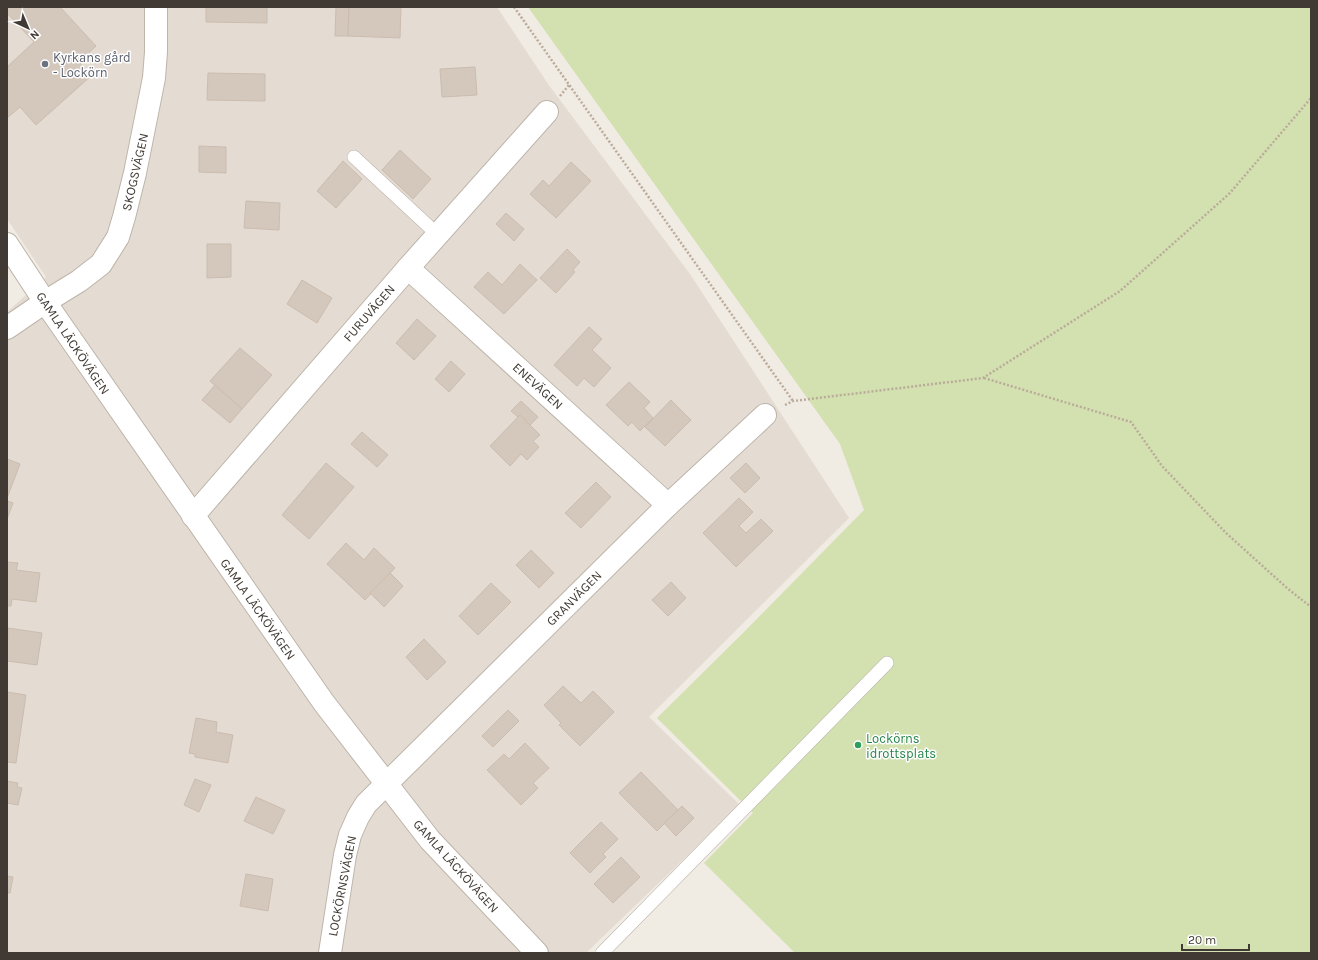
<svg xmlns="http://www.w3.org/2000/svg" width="1318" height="960" viewBox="0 0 1318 960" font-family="Karla,sans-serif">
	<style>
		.residential { fill: #e4dcd2 }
		.green { fill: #d2e1af }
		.building { fill: #d4c8bd; stroke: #cbbcae }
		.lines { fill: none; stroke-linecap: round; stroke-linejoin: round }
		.lane-casing { stroke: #bdb4aa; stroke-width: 14 }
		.street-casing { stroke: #bdb4aa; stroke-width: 24 }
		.path { stroke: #bbab9a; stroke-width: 2.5; stroke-dasharray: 2 2; stroke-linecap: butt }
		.lane { stroke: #fff; stroke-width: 13 }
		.street { stroke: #fff; stroke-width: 22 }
		.worship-dot { fill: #6b7280; stroke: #fff; stroke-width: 1.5 }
		.leisure-dot { fill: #2e9e5b; stroke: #fff; stroke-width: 1.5 }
		.labels { text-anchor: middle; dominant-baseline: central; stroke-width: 3; stroke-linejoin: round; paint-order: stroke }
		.worship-label { font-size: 13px; fill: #5b616d; stroke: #fff; text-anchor: start }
		.street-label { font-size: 13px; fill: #413a34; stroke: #fff }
		.leisure-label { font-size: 13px; fill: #27864d; stroke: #fff; text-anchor: start }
	</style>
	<rect width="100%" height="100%" fill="#f0ebe3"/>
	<polygon class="residential" points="7,7 497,7 548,84 690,274 849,518 649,717 740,805 586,953 7,953 7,312 46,277 7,219"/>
	<polygon class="green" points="528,7 1311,7 1311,953 795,953 704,863 753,813 657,718 742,634 864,510 840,444"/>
	<g class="building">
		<polygon points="7,7 60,7 96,46 79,62 91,76 36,125 20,107 7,118 7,67 34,42 7,13"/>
		<polygon points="206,7 267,7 267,23 206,22"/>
		<polygon points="336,7 349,7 348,36 335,36"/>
		<polygon points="349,7 401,7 400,38 348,36"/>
		<polygon points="475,67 477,95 442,97 440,69"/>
		<polygon points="208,73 265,74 265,101 207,100"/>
		<polygon points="199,146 226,147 226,173 199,172"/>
		<polygon points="400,150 431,179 413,199 382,170"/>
		<polygon points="343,161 362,179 336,208 317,191"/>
		<polygon points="571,162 591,181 556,218 530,194 543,180 549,186"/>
		<polygon points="246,201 280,203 279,230 244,228"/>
		<polygon points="506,213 524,229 514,241 496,224"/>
		<polygon points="207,244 231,244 231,277 207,278"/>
		<polygon points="567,249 580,262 573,270 575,272 556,293 540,278"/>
		<polygon points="520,264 537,280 504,314 474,287 488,272 502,285"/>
		<polygon points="302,280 332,298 317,323 287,304"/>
		<polygon points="417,319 436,336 414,360 396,343"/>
		<polygon points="589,327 602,339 592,350 611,368 594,387 584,378 577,386 554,365"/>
		<polygon points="240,348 272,375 242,409 210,381"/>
		<polygon points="451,361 465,374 449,392 435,379"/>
		<polygon points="629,382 650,402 644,408 653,418 640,431 632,422 628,426 606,405"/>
		<polygon points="215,385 242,409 230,423 202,400"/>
		<polygon points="671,400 691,420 665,446 645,427"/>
		<polygon points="521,401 538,417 530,425 520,415 518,417 511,411"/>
		<polygon points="520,415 540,435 533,441 539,447 527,460 521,454 510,466 490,446"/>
		<polygon points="362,432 388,455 377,467 351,444"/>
		<polygon points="7,459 20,464 7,498"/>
		<polygon points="326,463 354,487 309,539 282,515"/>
		<polygon points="746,463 760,478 745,493 730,478"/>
		<polygon points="596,482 611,497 581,528 565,513"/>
		<polygon points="739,498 753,512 739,526 746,533 761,519 773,531 736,567 703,533"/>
		<polygon points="7,501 13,503 7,519"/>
		<polygon points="346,543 364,560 374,548 395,568 365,600 327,564"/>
		<polygon points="531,550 554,573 539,588 516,565"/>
		<polygon points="7,562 18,563 16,570 40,573 36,602 12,599 11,606 7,606"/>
		<polygon points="390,573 403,586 384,607 370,593"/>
		<polygon points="671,582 686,598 668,616 652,600"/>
		<polygon points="491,583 511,602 478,635 459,616"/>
		<polygon points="8,628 42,633 37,665 7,661"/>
		<polygon points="424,639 446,662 427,680 406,657"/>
		<polygon points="563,686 581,703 593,691 614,712 580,746 559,725 561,723 544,705"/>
		<polygon points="7,692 26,695 16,763 7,762"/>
		<polygon points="508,710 519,721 493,747 482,736"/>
		<polygon points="196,718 217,722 216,732 233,735 228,763 195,757 195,754 189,753"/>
		<polygon points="525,743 549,768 533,783 538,788 521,805 487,770 504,754 509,759"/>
		<polygon points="641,772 678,810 657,831 619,793"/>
		<polygon points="195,779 211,785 199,812 184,805"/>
		<polygon points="7,781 18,783 17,787 22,788 18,805 7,803"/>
		<polygon points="256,797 285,810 273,834 244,821"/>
		<polygon points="682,806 694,818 676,836 664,823"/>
		<polygon points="601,822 618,839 603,854 606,857 590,873 570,853"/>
		<polygon points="621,857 640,877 613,903 594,884"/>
		<polygon points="246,874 273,879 268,911 240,906"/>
		<polygon points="7,876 13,877 10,893 7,893"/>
	</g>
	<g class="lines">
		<g class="lane-casing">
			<g id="lane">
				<polyline points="354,157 438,235"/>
				<polyline points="602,953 887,663"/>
			</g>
		</g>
		<g class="street-casing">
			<g id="street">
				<polyline points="7,244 45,302 324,703 430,840 537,953"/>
				<polyline points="408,268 668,505"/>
				<polyline points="7,328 45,302 79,281 101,264 118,237 124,217 135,173 154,78 156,52 156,7"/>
				<polyline points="193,516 408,268 547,112"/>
				<polyline points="330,953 345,855 350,835 358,817 366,804 668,505 765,415"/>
			</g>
		</g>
		<g class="path">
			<polyline points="514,7 793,401"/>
			<polyline points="560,96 569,85"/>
			<polyline points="984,378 1131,422 1162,466 1226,533 1287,588 1311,607"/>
			<polyline points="785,405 793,401 983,378 1120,291 1230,193 1311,98"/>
		</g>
		<use href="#lane" class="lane"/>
		<use href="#street" class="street"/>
	</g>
	<circle class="worship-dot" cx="45" cy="64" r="4"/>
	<circle class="leisure-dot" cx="858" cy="745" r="4"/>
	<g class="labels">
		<g class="worship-label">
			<text x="53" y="57">Kyrkans gård<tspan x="53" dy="15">- Lockörn</tspan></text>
		</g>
		<g class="street-label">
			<text transform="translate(135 172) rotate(-77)">SKOGSVÄGEN</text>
			<text transform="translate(369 313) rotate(-49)">FURUVÄGEN</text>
			<text transform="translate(73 343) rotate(56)">GAMLA LÄCKÖVÄGEN</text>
			<text transform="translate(538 386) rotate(42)">ENEVÄGEN</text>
			<text transform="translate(574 598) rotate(-45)">GRANVÄGEN</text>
			<text transform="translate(258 609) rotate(55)">GAMLA LÄCKÖVÄGEN</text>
			<text transform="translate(456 866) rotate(48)">GAMLA LÄCKÖVÄGEN</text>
			<text transform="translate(342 886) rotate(-79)">LOCKÖRNSVÄGEN</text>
		</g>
		<g class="leisure-label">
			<text x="866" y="738">Lockörns<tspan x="866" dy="15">idrottsplats</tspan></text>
		</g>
	</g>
	<rect width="1318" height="960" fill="none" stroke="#413a34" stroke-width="16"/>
	<g transform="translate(28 28) rotate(136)" stroke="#ffffff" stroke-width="3" paint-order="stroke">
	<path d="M0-3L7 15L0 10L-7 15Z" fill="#413a34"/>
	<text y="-6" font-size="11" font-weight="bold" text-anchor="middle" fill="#413a34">N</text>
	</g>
	<path d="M1182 944v6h67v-6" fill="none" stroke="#413a34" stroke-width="2"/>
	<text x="1188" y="944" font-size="12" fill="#413a34" stroke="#ffffff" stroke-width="3" paint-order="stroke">20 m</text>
</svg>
